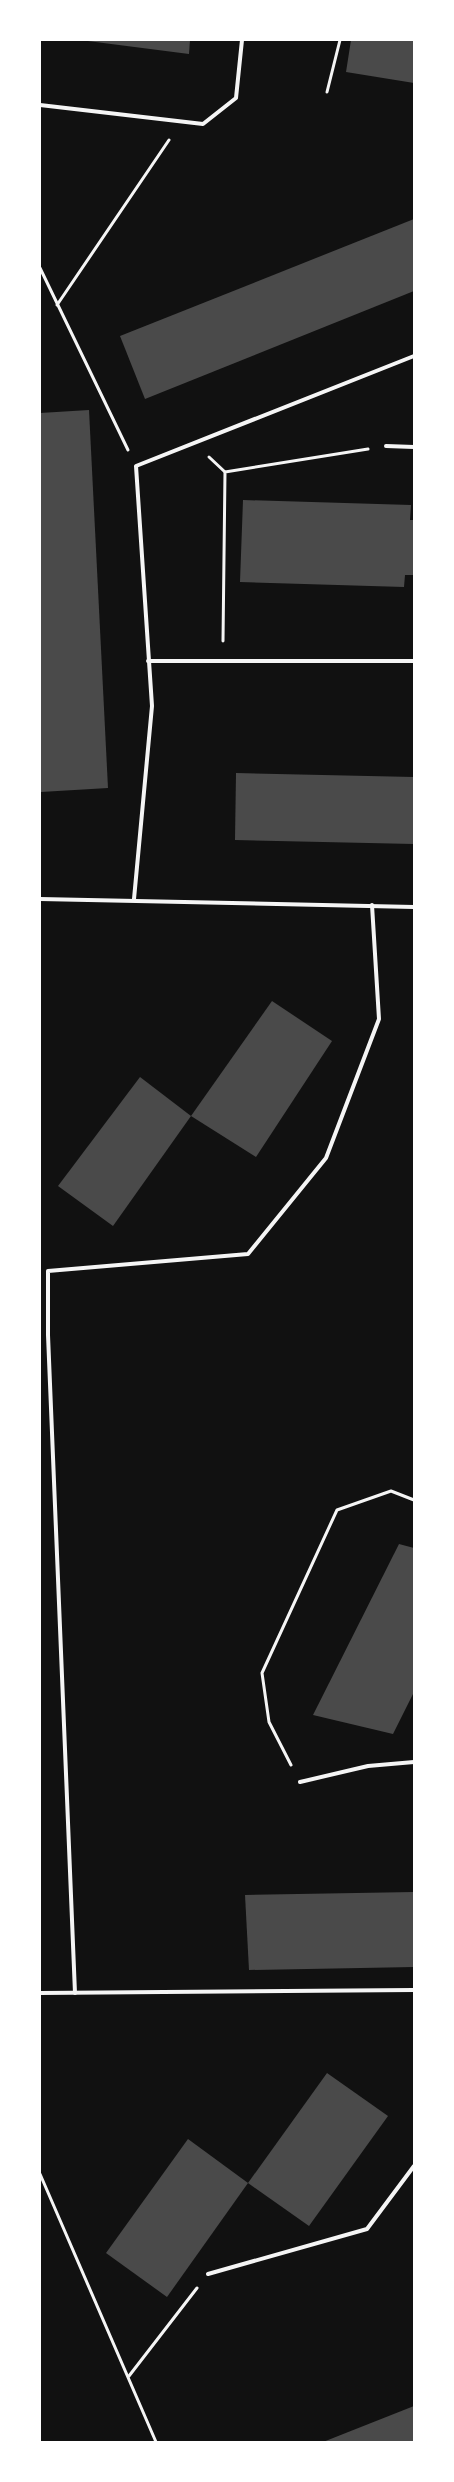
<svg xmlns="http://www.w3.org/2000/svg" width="454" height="2482" viewBox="0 0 454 2482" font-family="'IBM Plex Serif',serif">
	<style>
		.building { fill: #4a4a4a }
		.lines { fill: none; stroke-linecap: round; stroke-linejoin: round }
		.path { stroke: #f5f5f5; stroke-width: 3 }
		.service { stroke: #f5f5f5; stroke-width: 4 }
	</style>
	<rect width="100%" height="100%" fill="#111"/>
	<g class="building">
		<polygon points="80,40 190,40 189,54"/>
		<polygon points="351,40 414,40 414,83 346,72"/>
		<polygon points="414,219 414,291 145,399 120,336"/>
		<polygon points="89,410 108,788 41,792 40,413"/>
		<polygon points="243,500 411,505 410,520 414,520 414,575 405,575 404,587 240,582"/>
		<polygon points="236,773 414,777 414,844 235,840"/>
		<polygon points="272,1001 332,1041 256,1157 191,1116"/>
		<polygon points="140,1077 191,1116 113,1226 58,1186"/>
		<polygon points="399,1544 414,1548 414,1692 393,1734 313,1715"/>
		<polygon points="414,1892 414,1967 249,1970 245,1895"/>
		<polygon points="327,2073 388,2116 309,2226 248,2183"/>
		<polygon points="188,2139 248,2183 167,2297 106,2253"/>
		<polygon points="414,2406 414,2442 323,2442"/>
	</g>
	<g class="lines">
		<g class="path">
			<polyline points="327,92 340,40"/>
			<polyline points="40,268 128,450"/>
			<polyline points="57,305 169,140"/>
			<polyline points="209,457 225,472"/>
			<polyline points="223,641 225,472 368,449"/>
			<polyline points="291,1765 269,1722 262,1673 337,1510 391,1491 414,1500"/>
			<polyline points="40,2174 156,2442"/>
			<polyline points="129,2376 197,2288"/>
		</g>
		<g class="service">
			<polyline points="40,105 203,124 236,98 242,40"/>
			<polyline points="386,446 414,447"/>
			<polyline points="148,661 414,661"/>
			<polyline points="40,899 414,907"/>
			<polyline points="134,899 152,706 136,466 414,356"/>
			<polyline points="300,1782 368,1766 414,1762"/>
			<polyline points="40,1993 414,1990"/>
			<polyline points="75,1993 48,1335 48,1271 248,1254 326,1158 379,1019 372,905"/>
			<polyline points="208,2274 367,2229 414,2166"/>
		</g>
	</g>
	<rect width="454" height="2482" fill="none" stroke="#ffffff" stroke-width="82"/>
</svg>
